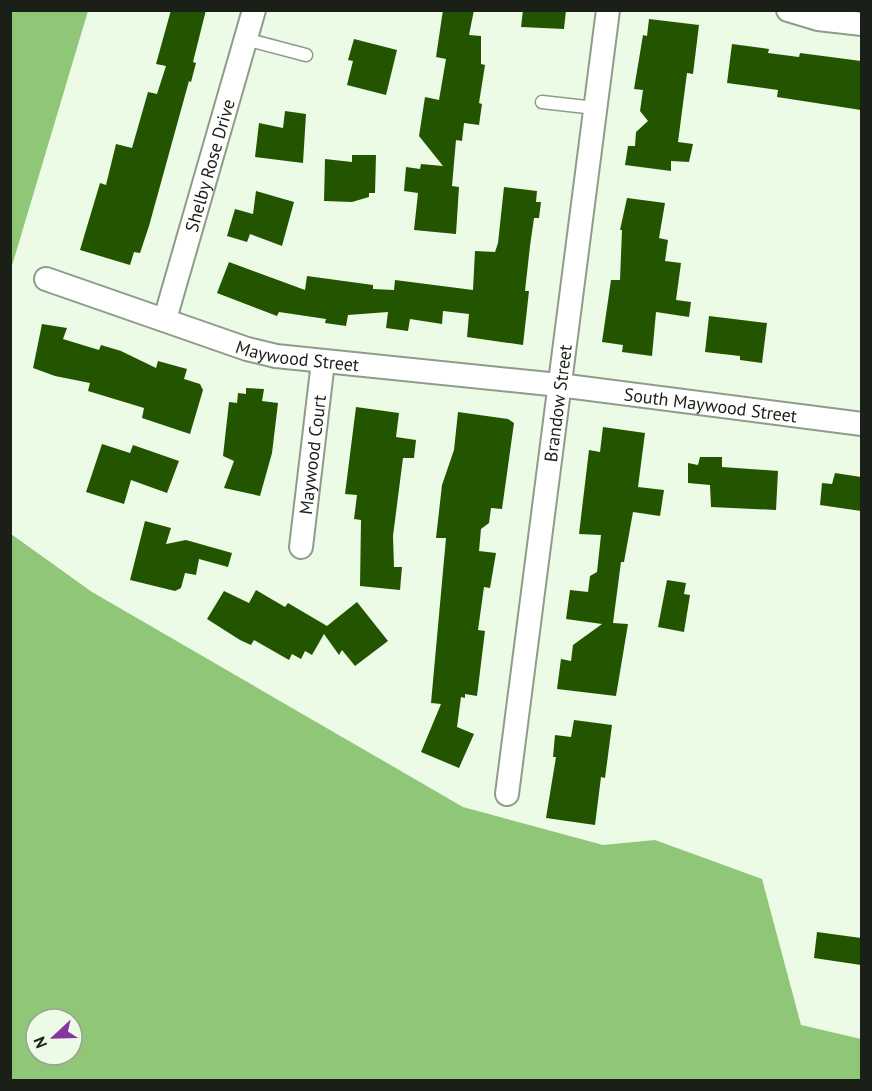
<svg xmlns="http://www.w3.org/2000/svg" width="872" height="1091" viewBox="0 0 872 1091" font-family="'PT Sans',sans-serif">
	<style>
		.forest { fill: #8fc678; fill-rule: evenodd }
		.building { fill: #235501 }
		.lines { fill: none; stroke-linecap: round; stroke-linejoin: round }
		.service-casing { stroke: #8e9c89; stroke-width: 15 }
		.minor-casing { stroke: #8e9c89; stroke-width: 26 }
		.service { stroke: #fff; stroke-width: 12 }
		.minor { stroke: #fff; stroke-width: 22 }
		.labels { text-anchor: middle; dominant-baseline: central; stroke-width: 6; stroke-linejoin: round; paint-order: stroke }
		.street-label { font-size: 18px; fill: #1a1f18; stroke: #ecfbe6 }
	</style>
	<rect width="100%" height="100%" fill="#ecfbe6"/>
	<g class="forest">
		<polygon points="11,10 88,11 11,269 10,11"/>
		<path d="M11 534 92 592 463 807 603 845 655 840 762 879 801 1025 861 1039V1080H11ZM36 1019H72V1055H36Z"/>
	</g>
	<g class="building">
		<polygon points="171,10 206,10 193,62 196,63 191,82 189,81 149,226 140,253 134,252 130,265 80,250 100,183 106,185 116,144 132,148 148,92 157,94 166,66 156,64"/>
		<polygon points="443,10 474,10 469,35 481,36 481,64 485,65 479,103 482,104 479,125 464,123 462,141 456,140 452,186 459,187 456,234 414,230 418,193 404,191 406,167 420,169 421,164 443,166 419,136 425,97 439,100 446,59 436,57"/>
		<polygon points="523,10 566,10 564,29 521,27"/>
		<polygon points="649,19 699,25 693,74 687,73 678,142 693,144 689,162 671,161 671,171 625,165 628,146 635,146 636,132 648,121 640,111 643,90 634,89 643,35 647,36"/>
		<polygon points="354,39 397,50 386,95 347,85 353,61 348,60"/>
		<polygon points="732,44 769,49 768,53 799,57 800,53 861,61 861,110 777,97 778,90 727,83"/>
		<polygon points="285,111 306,114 303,163 255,157 259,123 283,128"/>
		<polygon points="352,155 376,155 375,193 369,193 369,197 352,202 324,201 325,159 352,162"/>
		<polygon points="504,187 537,191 536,202 541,202 539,218 534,218 530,246 525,291 529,291 523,345 467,337 469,314 443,311 442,324 410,319 408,331 386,328 388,312 348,315 346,326 325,323 326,319 279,312 277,316 217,293 229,262 305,290 307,276 373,285 373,289 394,290 395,280 473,290 475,251 495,252 498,243"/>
		<polygon points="256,191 294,202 282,246 250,234 247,242 227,236 235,209 253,214"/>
		<polygon points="627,198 665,203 659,238 668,240 665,261 681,263 676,300 691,302 689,317 656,312 652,356 622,352 623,345 602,342 611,280 620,280 622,230 620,230"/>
		<polygon points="709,316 767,323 762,363 740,360 740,356 705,352"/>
		<polygon points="42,324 67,328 63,339 99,350 101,345 121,351 156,368 158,361 187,369 184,379 200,384 203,390 190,434 142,418 144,408 88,391 90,383 55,376 33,368"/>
		<polygon points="246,388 264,389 262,401 278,403 272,453 260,496 224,488 234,461 223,456 229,402 237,403 238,393 246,394"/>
		<polygon points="356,407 399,413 396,437 416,440 414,458 403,458 393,536 394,567 402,567 400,590 360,586 361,520 354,519 357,495 345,494"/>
		<polygon points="458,412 508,419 514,423 502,509 491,508 489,523 481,529 479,551 496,553 490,588 484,587 478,630 485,631 477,696 465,694 465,698 461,697 457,727 474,734 459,768 421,752 441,704 431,703 446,538 436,538 442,485 454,450"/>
		<polygon points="603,427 645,433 638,487 664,490 660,516 633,512 624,562 621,562 613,623 628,624 616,696 557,689 561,659 571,661 573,645 602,624 566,619 570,590 588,592 590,576 597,572 601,535 579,534 589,450 600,452"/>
		<polygon points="102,444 130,453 133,445 179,461 167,493 131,480 124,504 86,492"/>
		<polygon points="700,457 722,457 722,467 778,471 776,510 711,507 710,485 688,483 688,463 698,465"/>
		<polygon points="835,473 861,477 861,511 820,505 822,483 832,484"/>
		<polygon points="145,521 171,528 166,544 186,540 232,553 228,567 199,559 196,575 185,573 181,588 175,591 130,580"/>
		<polygon points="667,580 686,583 684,594 690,595 684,632 658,627"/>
		<polygon points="256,590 285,607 288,603 327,626 357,602 388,641 355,666 342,650 339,655 324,634 312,655 305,651 301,659 292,654 289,660 254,640 251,645 240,640 207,619 224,591 249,603"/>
		<polygon points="574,720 612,725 605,778 601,777 595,825 546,818 556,757 553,757 555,735 571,737"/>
		<polygon points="817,932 861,938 861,965 814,958"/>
	</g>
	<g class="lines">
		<g class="service-casing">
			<g id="service">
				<polyline points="245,39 306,55"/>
				<polyline points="542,102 595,108"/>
			</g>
		</g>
		<g class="minor-casing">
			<g id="minor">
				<polyline points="788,10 818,19 862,24"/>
				<path id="s1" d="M46 279 247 349 276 356 559 385 862 424"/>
				<path id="s2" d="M165 319 254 10"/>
				<path id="s3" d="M301 547 323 362"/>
				<path id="s4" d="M507 794 608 10"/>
			</g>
		</g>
		<use href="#service" class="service"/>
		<use href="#minor" class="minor"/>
	</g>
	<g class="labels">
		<g class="street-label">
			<text stroke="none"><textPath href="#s2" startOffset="160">Shelby Rose Drive</textPath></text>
			<text stroke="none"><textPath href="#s1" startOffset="264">Maywood Street</textPath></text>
			<text stroke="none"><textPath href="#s4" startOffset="394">Brandow Street</textPath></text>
			<text stroke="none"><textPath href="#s1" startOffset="680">South Maywood Street</textPath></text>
			<text stroke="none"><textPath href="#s3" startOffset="93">Maywood Court</textPath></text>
		</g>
	</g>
	<rect width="872" height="1091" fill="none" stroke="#1a1f18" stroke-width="24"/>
	<g transform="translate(54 1037) rotate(248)"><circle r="28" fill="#ecfbe6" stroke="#98a394" stroke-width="1.5"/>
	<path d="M0-4.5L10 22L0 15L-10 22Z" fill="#8834a3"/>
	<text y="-9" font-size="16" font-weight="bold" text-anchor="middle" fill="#1a1f18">N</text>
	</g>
</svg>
